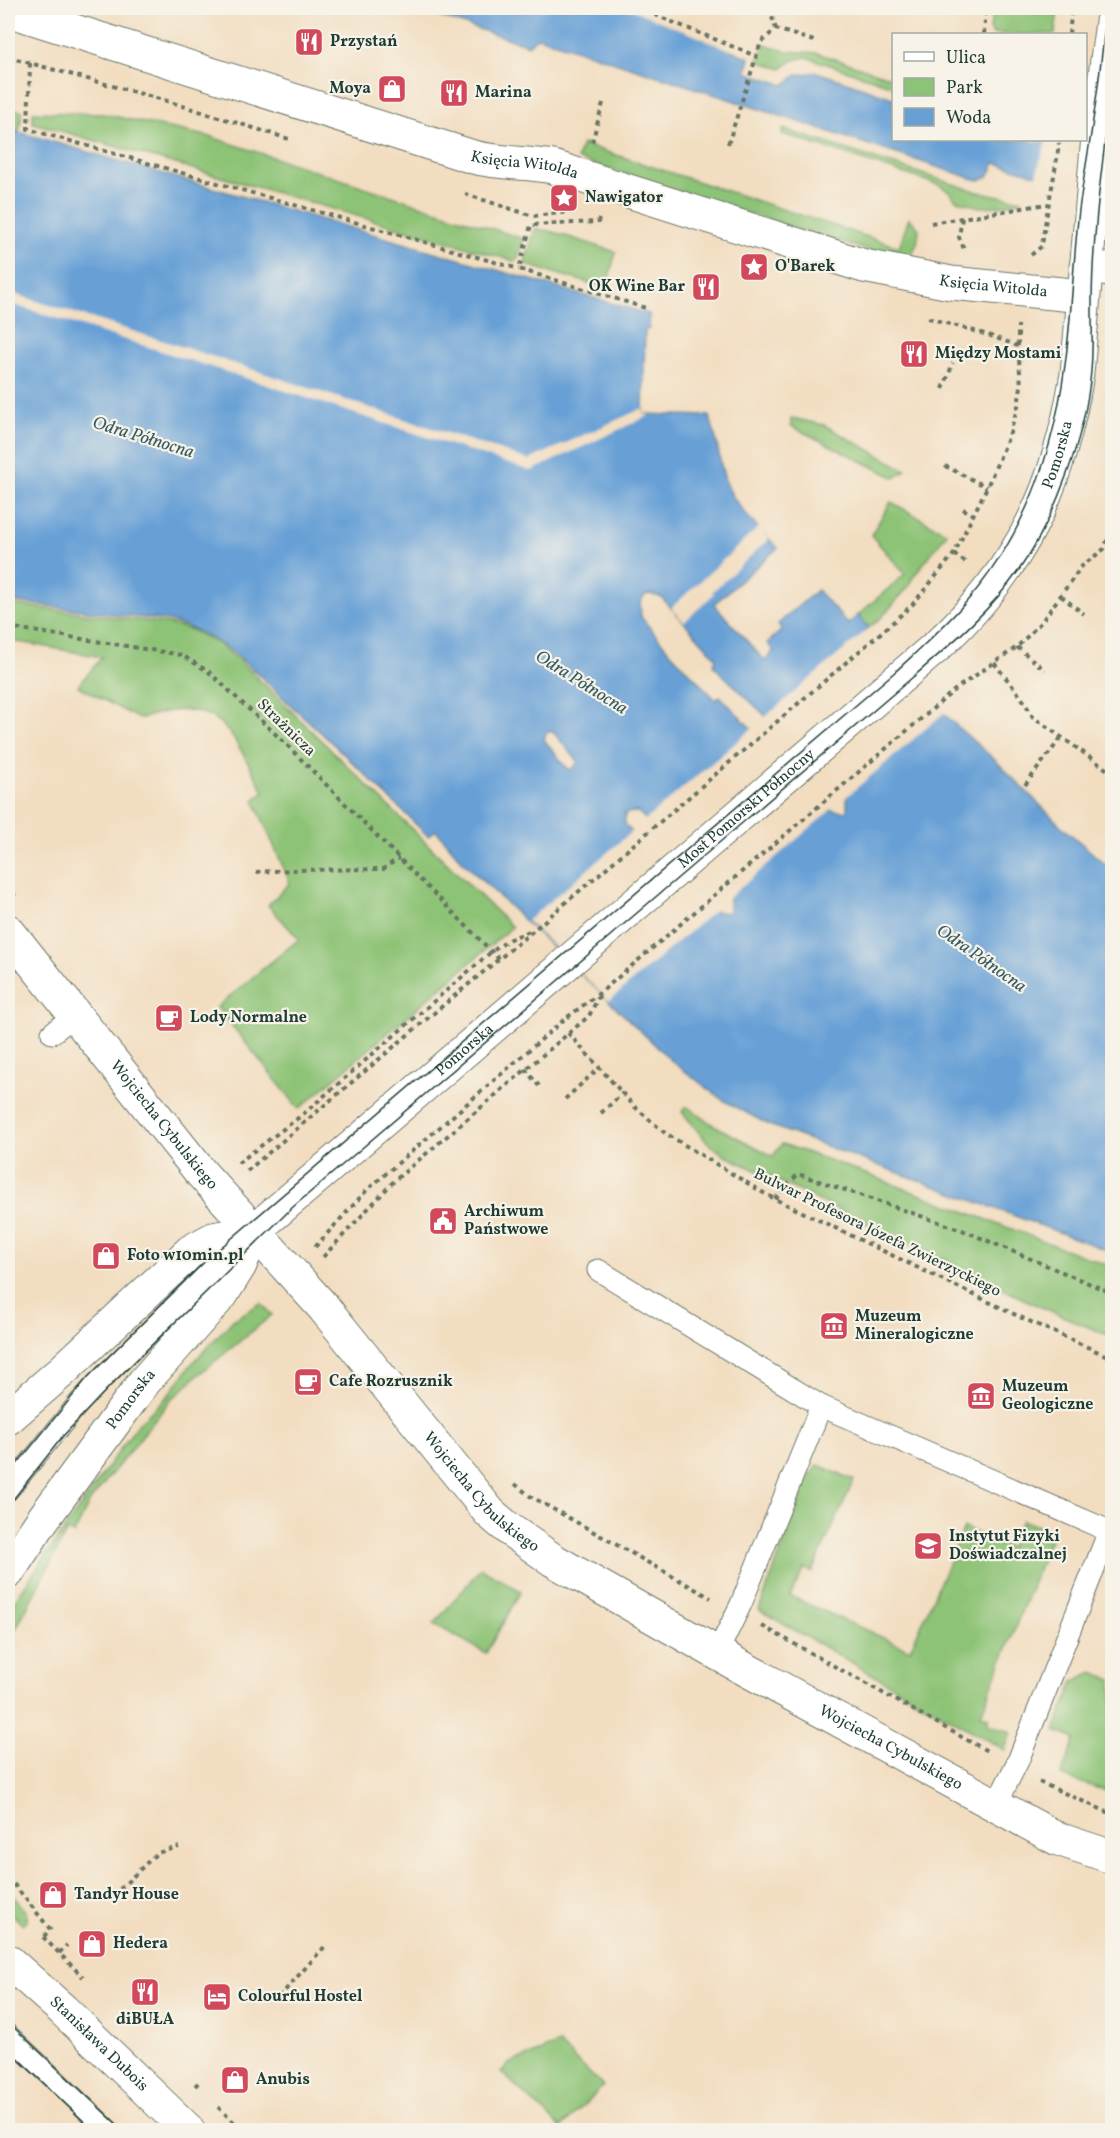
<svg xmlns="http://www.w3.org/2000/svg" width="1120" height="2138" viewBox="0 0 1120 2138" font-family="Vollkorn,serif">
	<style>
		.green { fill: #8dc376; stroke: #568055; stroke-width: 1.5 }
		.water { fill: #68a0d6; stroke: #446e85; stroke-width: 1.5; fill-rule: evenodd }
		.pier { fill: #f2ddc0 }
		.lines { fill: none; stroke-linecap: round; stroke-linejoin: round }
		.lane-casing { stroke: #697565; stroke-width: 23 }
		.street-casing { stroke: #697565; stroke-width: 35 }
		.secondary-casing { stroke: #697565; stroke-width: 35 }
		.path { stroke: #697565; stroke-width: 4; stroke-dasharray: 4.5 4.5; stroke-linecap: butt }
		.lane { stroke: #fff; stroke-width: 21 }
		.street { stroke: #fff; stroke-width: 33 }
		.secondary { stroke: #fff; stroke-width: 33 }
		.tram { stroke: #1f3d34; stroke-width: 1.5 }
		.labels { text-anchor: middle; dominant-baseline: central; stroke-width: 4.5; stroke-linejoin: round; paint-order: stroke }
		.poi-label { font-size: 16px; font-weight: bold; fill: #1f3d34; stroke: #f7f3e8; text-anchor: start }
		.street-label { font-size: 16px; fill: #1f3d34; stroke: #f7f3e8 }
		.water-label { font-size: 18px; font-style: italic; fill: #355b65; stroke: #f7f3e8 }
	</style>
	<rect width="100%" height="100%" fill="#f7f3e8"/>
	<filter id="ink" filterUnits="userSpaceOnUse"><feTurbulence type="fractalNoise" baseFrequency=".0167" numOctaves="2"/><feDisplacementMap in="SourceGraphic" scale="12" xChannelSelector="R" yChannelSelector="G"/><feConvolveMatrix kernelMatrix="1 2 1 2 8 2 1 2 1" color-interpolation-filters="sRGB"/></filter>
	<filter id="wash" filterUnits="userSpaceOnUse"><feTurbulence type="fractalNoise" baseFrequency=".008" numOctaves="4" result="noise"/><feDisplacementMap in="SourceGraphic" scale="24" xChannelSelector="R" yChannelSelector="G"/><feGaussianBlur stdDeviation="1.35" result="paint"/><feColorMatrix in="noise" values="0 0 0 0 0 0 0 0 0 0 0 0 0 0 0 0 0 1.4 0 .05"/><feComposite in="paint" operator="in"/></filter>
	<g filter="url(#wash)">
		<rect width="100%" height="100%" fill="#f2ddc0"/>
		<g class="green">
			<polygon points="993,8 1058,9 1055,34 993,34 990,29"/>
			<polygon points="764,44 786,51 817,53 893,78 893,86 806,57 791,61 782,69 758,61"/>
			<polygon points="8,109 22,111 19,132 8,131"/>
			<polygon points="33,112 103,114 211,137 524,239 518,258 514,261 33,123"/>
			<polygon points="783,129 978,192 1022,200 1001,206 980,207 956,200 950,192 939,185 782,134"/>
			<polygon points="582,144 899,247 909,218 919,229 917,244 911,255 900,259 832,240 577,159"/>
			<polygon points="535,229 550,231 616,252 606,288 527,265 525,262"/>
			<polygon points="791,418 824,425 906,470 895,478 791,426"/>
			<polygon points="891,502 947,533 911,580 911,584 883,616 869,628 858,615 905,574 871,535"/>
			<path d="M8 604 169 624 192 630 218 644 238 659 512 927 299 1109 217 1007 299 939 268 905 290 883 254 800 264 792C229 730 221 692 139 719L78 686 102 657 8 640Z"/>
			<polygon points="686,1106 715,1126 773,1156 782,1144 837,1163 1112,1267 1112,1337 1032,1303 724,1155 706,1141 682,1112"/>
			<polygon points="261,1303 272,1315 198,1375 168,1403 90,1501 74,1534 67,1531 8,1644 8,1610 137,1425 168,1396 190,1366 233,1320"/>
			<polygon points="818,1465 854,1480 812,1572 805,1568 790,1596 910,1650 964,1528 1010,1548 1022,1520 1050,1531 1050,1539 981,1714 989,1718 987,1724 1011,1732 1005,1750 759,1610 808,1479"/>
			<polygon points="481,1568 521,1591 486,1653 434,1624"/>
			<polygon points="1093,1672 1112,1680 1112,1793 1061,1776 1075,1739 1055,1731 1074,1681"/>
			<polygon points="8,1890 26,1911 26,1922 23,1925 8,1910"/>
			<polygon points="559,2044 603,2086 561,2128 501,2072 509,2064"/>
		</g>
		<g class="water">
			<polygon points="413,8 631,8 750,58 746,72 784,85 797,75 817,72 893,98 894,140 1027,140 1035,142 1112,145 1112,196 995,163 988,177 980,180 974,179 538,37 528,45"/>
			<path d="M8 131 19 132 649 314V329L645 330 643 414 709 416C719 439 718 464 727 485 735 506 762 532 778 548L714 604 764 660 774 651 767 643 782 630 778 624 817 590 848 624 858 615 869 628 863 635 961 730 994 759 1059 824 1112 870V1252L769 1125 723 1100 673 1062 464 863 436 830 428 836C384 793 341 750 295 709 254 671 226 636 169 621L8 601ZM649 594 661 597 714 655 716 659 713 665 847 795V812L830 810 720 696 716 700 670 652 641 617 640 604 644 596ZM547 732H553L577 760V764L571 770 566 767 546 742 544 739ZM638 812 729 897V913L713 911 625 825V813Z"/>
		</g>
		<g class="pier">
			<polygon points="628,8 638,8 731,47 730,50"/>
			<polygon points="1047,140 1112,142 1112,199 1035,178"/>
			<polygon points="8,292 202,353 529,460 643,408 643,414 650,415 531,471 199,363 8,303"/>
			<polygon points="759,527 769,539 712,592 714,594 684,622 671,608"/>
			<polygon points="872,626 872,629 867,634 946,711 845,798 764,718"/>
			<polygon points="754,727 833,808 726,900 644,821"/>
			<polygon points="635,829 716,909 609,1001 527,921"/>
		</g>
	</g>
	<g filter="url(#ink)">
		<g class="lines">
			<g class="lane-casing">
				<g id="lane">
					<polyline points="52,1033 75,1015"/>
					<polyline points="598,1270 821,1406 1109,1531 1018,1761 996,1805"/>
					<polyline points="8,1490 78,1404 112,1368 244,1239"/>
					<polyline points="717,1653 741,1604 821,1406"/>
					<polyline points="8,2035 108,2130"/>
				</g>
			</g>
			<g class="street-casing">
				<g id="street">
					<path id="s1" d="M8 10 473 157C500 164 526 162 553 167L864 266 951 283 1083 296"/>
					<polyline points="1086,267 1112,270"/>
					<path id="s2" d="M8 931 202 1174 324 1308 490 1513 510 1530 553 1560 736 1664 1058 1839 1112 1857"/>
				</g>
			</g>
			<g class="secondary-casing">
				<g id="secondary">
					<polyline points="8,1418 61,1372 191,1251 213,1239 254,1231"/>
					<path id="s3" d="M8 1572 43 1519 144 1382 222 1294 240 1265 254 1231 937 646C1022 567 1059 488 1077 374L1100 114 1112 22"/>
					<path id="s4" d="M8 1961 63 2010 188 2130"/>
				</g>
			</g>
			<g class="path">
				<polyline points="638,8 756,56"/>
				<polyline points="769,8 776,29"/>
				<polyline points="984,34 986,8"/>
				<polyline points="1069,34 1072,8"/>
				<polyline points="8,57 167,101 289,139"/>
				<polyline points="30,63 28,129 519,269"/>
				<polyline points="592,142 603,103"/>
				<polyline points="728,144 761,42 776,29 814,41"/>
				<polyline points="465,194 533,216 571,212"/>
				<polyline points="962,218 959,237 964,249"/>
				<polyline points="599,219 598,222 531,225 519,269 649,309"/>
				<polyline points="931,223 1047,204"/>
				<path d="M1031 255 1042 246C1046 211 1055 178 1059 143"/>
				<polyline points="1018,346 1018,325"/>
				<polyline points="943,389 953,363"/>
				<polyline points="945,466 987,487"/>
				<polyline points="963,509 973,515"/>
				<polyline points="954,554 965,562"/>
				<polyline points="1061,596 1084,614"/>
				<polyline points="8,627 182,655 209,672 284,742 499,959"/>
				<polyline points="1017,647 1045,670"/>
				<polyline points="994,663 1022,698 1033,717 1112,773"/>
				<polyline points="1025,785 1061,738"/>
				<polyline points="256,872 290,870 383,869 399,858"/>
				<polyline points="8,887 15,896"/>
				<polyline points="568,1033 635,1107 665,1133 767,1195 1020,1317 1112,1358"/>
				<polyline points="525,1069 539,1086"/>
				<polyline points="565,1099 599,1068"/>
				<polyline points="601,1113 623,1093"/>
				<polyline points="238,1163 302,1115 491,952 510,939 532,930"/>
				<polyline points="247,1171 416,1028 535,929 891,624 913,604 954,554 987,487 1009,436 1018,406 1021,386 1018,346 988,335 925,317"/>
				<polyline points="775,1199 798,1174 962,1230 1112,1293"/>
				<polyline points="315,1247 367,1190 565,1019 601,992 957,688 1017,647 1042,621 1082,566 1104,549 1112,528"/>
				<polyline points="323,1257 394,1181 589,1016 601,992"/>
				<polyline points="515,1484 530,1496 711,1598"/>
				<polyline points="762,1626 989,1752"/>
				<polyline points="8,1723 10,1724"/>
				<polyline points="1039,1782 1112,1814"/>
				<polyline points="8,1877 50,1929 42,1939"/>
				<polyline points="120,1889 157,1853 179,1847"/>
				<polyline points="43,1937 83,1977"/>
				<polyline points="59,1953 67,1945"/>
				<polyline points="279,1997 327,1944"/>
				<polyline points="195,2086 200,2081"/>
				<polyline points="218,2107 242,2130"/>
			</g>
			<use href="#lane" class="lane"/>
			<use href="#street" class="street"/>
			<use href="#secondary" class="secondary"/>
			<g class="tram">
				<path d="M8 1475 88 1377 204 1262 896 671C921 648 945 626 967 601 1025 535 1054 451 1065 365 1072 314 1073 262 1079 210 1083 180 1089 150 1093 120 1099 83 1103 45 1107 8"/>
				<path d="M8 1506 63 1436 113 1383 293 1207 913 677C951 644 990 611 1019 570 1055 519 1086 434 1091 371 1093 350 1092 329 1092 308 1092 276 1094 244 1097 212 1101 170 1107 128 1112 86"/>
				<polyline points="8,2022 123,2130"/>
				<polyline points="8,2049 93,2130"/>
			</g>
		</g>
	</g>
	<defs>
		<g id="restaurant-square" transform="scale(1.5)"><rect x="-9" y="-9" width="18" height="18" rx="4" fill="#d1495b" stroke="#f7f3e8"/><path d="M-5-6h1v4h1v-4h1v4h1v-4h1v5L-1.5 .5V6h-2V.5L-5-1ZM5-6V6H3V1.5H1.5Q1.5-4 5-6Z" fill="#fff"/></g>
		<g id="shop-square" transform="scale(1.5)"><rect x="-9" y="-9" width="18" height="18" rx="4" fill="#d1495b" stroke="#f7f3e8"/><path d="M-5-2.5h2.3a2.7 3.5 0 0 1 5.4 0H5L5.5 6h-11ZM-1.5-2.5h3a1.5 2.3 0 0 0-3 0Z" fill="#fff"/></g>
		<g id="sight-square" transform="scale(1.5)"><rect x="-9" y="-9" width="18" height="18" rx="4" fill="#d1495b" stroke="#f7f3e8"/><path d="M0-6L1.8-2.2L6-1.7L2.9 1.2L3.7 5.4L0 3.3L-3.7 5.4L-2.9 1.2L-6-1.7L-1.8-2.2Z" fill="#fff"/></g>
		<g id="cafe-square" transform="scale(1.5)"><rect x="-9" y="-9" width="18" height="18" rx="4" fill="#d1495b" stroke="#f7f3e8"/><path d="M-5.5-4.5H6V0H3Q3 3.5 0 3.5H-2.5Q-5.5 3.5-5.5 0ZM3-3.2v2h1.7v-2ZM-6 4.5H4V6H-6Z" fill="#fff"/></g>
		<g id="civic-square" transform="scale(1.5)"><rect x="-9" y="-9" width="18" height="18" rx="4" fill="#d1495b" stroke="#f7f3e8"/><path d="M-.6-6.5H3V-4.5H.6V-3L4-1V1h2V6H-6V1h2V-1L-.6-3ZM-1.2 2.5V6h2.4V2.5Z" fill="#fff"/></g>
		<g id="museum-square" transform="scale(1.5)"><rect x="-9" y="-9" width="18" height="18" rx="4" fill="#d1495b" stroke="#f7f3e8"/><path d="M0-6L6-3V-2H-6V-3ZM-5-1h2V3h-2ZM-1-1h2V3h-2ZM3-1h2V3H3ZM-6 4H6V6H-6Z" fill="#fff"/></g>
		<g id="university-square" transform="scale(1.5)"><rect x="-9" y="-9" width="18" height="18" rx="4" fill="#d1495b" stroke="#f7f3e8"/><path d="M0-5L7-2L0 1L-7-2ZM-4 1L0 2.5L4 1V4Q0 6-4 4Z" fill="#fff"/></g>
		<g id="hotel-square" transform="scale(1.5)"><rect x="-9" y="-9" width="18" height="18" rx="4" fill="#d1495b" stroke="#f7f3e8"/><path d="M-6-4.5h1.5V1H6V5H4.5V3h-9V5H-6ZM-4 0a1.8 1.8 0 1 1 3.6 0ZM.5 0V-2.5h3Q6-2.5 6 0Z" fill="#fff"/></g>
	</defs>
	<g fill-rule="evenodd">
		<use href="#restaurant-square" x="309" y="42"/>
		<use href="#shop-square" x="392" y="89"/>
		<use href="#restaurant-square" x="454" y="93"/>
		<use href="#sight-square" x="564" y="198"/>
		<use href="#sight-square" x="754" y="267"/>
		<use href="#restaurant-square" x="706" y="287"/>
		<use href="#restaurant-square" x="914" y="354"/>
		<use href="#cafe-square" x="169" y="1018"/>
		<use href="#civic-square" x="443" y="1221"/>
		<use href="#shop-square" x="106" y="1256"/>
		<use href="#museum-square" x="834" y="1326"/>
		<use href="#cafe-square" x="308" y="1382"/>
		<use href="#museum-square" x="981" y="1396"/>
		<use href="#university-square" x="928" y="1546"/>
		<use href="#shop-square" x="53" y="1895"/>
		<use href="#shop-square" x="92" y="1944"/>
		<use href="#restaurant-square" x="145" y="1992"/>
		<use href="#hotel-square" x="217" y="1997"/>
		<use href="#shop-square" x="235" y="2080"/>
	</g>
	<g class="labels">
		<g class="poi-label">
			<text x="330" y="42">Przystań</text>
			<text x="371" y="89" text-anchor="end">Moya</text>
			<text x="475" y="93">Marina</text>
			<text x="585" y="198">Nawigator</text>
			<text x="775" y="267">O'Barek</text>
			<text x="685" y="287" text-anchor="end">OK Wine Bar</text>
			<text x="935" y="354">Między Mostami</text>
			<text x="190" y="1018">Lody Normalne</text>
			<text x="464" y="1212">Archiwum<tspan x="464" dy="18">Państwowe</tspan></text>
			<text x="127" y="1256">Foto w10min.pl</text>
			<text x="855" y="1317">Muzeum<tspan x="855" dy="18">Mineralogiczne</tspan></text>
			<text x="329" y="1382">Cafe Rozrusznik</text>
			<text x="1002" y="1387">Muzeum<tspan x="1002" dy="18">Geologiczne</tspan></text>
			<text x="949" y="1537">Instytut Fizyki<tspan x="949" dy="18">Doświadczalnej</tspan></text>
			<text x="74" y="1895">Tandyr House</text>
			<text x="113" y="1944">Hedera</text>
			<text x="238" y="1997">Colourful Hostel</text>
			<text x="145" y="2020" text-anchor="middle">diBUŁA</text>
			<text x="256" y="2080">Anubis</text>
		</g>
		<g class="street-label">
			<text stroke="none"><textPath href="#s1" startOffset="540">Księcia Witolda</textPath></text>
			<text stroke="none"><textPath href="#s1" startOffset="1026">Księcia Witolda</textPath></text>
			<text stroke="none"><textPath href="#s3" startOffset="1551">Pomorska</textPath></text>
			<text transform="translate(286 728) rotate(44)">Strażnicza</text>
			<text stroke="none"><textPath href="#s3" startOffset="1071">Most Pomorski Północny</textPath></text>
			<text stroke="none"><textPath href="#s3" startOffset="700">Pomorska</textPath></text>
			<text stroke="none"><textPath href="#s2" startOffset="249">Wojciecha Cybulskiego</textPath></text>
			<text transform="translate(877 1233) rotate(26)">Bulwar Profesora Józefa Zwierzyckiego</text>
			<text stroke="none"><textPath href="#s3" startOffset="212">Pomorska</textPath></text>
			<text stroke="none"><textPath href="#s2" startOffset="735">Wojciecha Cybulskiego</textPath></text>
			<text stroke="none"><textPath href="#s2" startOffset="1221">Wojciecha Cybulskiego</textPath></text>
			<text stroke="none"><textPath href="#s4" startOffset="123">Stanisława Dubois</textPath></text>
		</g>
		<g class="water-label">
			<text transform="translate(143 438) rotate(17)">Odra Północna</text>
			<text transform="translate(581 683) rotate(32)">Odra Północna</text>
			<text transform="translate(981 959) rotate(35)">Odra Północna</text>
		</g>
	</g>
	<rect width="1120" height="2138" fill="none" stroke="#f7f3e8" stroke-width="30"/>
	<rect x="892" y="33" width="195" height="108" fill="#f7f3e8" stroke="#a1aaa0" stroke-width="1.5"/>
	<rect x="904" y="52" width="30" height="9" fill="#ffffff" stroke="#a1aaa0" stroke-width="1.5"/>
	<text x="946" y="63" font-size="18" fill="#1f3d34">Ulica</text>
	<rect x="904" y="78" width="30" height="18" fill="#8dc376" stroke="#a1aaa0" stroke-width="1.5"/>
	<text x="946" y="93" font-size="18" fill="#1f3d34">Park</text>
	<rect x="904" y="108" width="30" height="18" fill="#68a0d6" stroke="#a1aaa0" stroke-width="1.5"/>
	<text x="946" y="123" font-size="18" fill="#1f3d34">Woda</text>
</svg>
